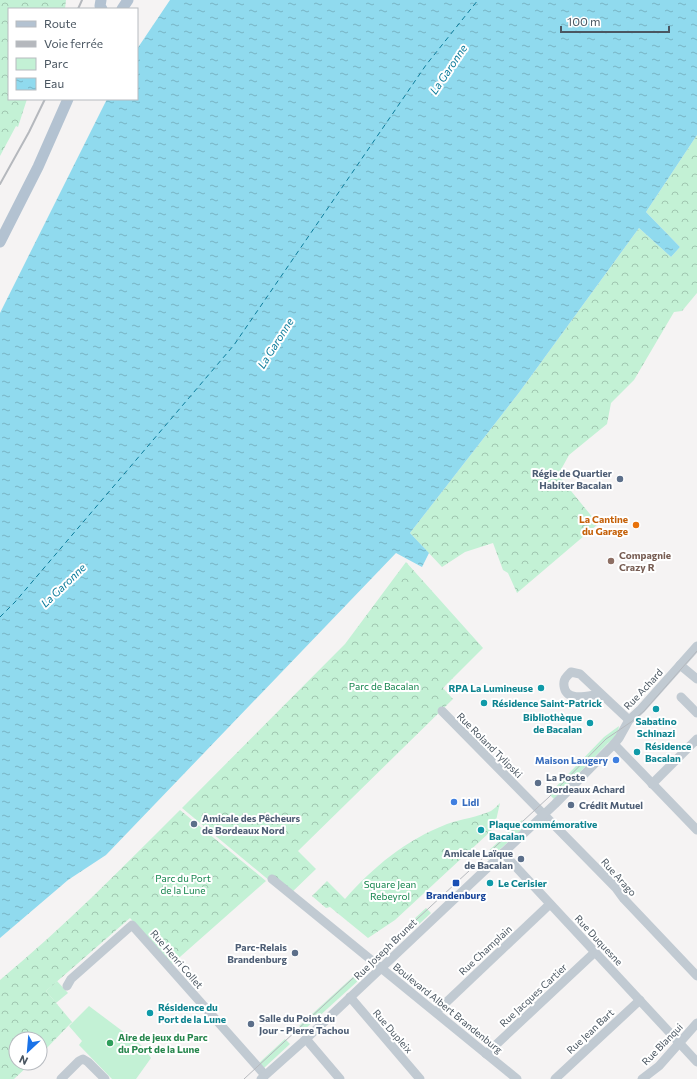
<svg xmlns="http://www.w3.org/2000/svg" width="697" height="1079" viewBox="0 0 697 1079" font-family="Commissioner,sans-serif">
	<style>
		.green { fill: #c3f1d5 }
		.forest { fill: url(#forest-crowns) }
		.water { fill: url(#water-ripples) }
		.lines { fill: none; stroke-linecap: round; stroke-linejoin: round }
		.ferry { stroke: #0c7c9b; stroke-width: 1; stroke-dasharray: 5 4; stroke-linecap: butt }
		.minor { stroke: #c1cad2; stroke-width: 9 }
		.major { stroke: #b3c2d1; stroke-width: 11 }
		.tram { stroke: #b5b8bd; stroke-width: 1 }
		.rail { stroke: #b5b8bd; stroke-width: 2 }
		.service-dot { fill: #5c6f8a; stroke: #fff; stroke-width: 1.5 }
		.food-dot { fill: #e8710a; stroke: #fff; stroke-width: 1.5 }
		.education-dot { fill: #8d6e63; stroke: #fff; stroke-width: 1.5 }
		.culture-dot { fill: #0f9aa8; stroke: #fff; stroke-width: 1.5 }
		.shop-dot { fill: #3f7fe0; stroke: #fff; stroke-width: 1.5 }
		.transit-dot { fill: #1a4fb4; stroke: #fff; stroke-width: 1.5 }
		.leisure-dot { fill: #2e9e5b; stroke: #fff; stroke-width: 1.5 }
		.labels { text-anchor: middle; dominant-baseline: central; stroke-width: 4; stroke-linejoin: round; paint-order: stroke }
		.service-label { font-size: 10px; font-weight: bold; fill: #4e5e75; stroke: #fff; text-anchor: start }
		.food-label { font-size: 10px; font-weight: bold; fill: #c56008; stroke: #fff; text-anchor: end }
		.education-label { font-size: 10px; font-weight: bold; fill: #785e54; stroke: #fff; text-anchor: start }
		.park-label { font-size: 10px; fill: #17864f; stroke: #fff }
		.culture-label { font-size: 10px; font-weight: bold; fill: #0d838f; stroke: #fff; text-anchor: start }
		.street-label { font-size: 10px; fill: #4a5661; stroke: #fff }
		.shop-label { font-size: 10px; font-weight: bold; fill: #366cbe; stroke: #fff; text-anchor: end }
		.transit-label { font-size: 10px; font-weight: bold; fill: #164399; stroke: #fff }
		.leisure-label { font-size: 10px; font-weight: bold; fill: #27864d; stroke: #fff; text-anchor: start }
		.water-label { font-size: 11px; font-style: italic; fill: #0c7c9b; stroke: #fff }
	</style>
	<defs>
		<pattern id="forest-crowns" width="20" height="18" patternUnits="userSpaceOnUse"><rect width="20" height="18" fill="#c3f1d5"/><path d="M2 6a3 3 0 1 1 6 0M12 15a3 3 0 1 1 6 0" fill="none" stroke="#a0c6b0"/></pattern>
		<pattern id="water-ripples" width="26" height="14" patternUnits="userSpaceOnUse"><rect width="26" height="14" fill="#90daee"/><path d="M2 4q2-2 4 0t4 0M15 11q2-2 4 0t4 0" fill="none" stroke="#78b4c4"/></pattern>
	</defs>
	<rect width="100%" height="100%" fill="#f5f3f3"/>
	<g class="green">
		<polygon points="619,726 617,737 608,743 554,799 549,794 604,737"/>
		<polygon points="522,820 527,825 488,860 484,855"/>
		<polygon points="426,908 431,913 391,950 386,945"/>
		<polygon points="356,974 360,979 304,1030 299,1026"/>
		<polygon points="57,981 68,993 56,1003 46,991"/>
		<polygon points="89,1006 141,1045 151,1058 136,1079 112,1079 79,1045 82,1041 69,1026"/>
		<polygon points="285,1039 290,1044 264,1068 259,1063"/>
	</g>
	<g class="forest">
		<polygon points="0,0 66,0 65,9 9,9 9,99 27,99 18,127 16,126 0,156"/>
		<polygon points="697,135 697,293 682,311 674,312 634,380 611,403 607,424 569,455 558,475 598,524 517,593 508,573 503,570 493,543 465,552 442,567 410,533 518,394 639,228 671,257 680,247 646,212"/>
		<polygon points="406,562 483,648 443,688 453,699 298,851 316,869 288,896 182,808 345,644"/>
		<path d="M500 803 495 825 491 831 395 920 368 938 330 907 326 908 312 896 327 881 345 899C373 867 406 840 447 824 461 819 478 817 491 811 494 809 497 806 500 803Z"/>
		<path d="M180 810 266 881 172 964 130 918 46 991 72 1022 40 1055V1039H16V1063H31L14 1079H0V980C64 927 122 868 180 810Z"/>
	</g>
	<polygon class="water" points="170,0 697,0 697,135 646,212 680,247 671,257 639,228 518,394 410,533 429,553 422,567 396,553 106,855 68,880 0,938 0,313 107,99 137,99 137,49"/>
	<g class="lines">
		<polyline class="ferry" points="0,617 15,602 234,345 426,65 478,0"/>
		<g class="minor">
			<polyline points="680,665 697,679"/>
			<path d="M601 694C589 695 566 703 564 686 563 679 567 676 571 672L580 674 629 720"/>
			<polyline points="681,697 697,713"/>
			<polyline points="442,711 616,888 624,899 697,976"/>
			<polyline points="614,744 697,830"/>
			<polyline points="652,784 697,739"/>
			<polyline points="503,853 697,1062"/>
			<polyline points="272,879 517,1079"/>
			<polyline points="67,986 71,979 132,925 265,1075"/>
			<polyline points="350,997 420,1079"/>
			<polyline points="436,1012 550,904"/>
			<polyline points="306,1039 340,1079"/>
			<polyline points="486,1054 595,952"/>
			<polyline points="61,1079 79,1061 83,1059 88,1062 105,1079"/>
			<polyline points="261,1079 306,1039 555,804 614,744 619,738 629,720 641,709 697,646"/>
			<polyline points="555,1079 640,1000"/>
			<polyline points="642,1079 659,1066 697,1023"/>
		</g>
		<g class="major">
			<polyline points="101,0 100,6 102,9"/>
			<polyline points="122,9 128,0"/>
			<polyline points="0,242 38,167 68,99"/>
		</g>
		<polyline class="tram" points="244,1079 549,797 606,739 631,722 644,711 697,651"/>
		<g class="rail">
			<polyline points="78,9 82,0"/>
			<polyline points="0,184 29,132 45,99"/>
		</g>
	</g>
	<g class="service-dot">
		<circle cx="620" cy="479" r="4"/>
		<circle cx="538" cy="783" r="4"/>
		<circle cx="571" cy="805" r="4"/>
		<circle cx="194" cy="824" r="4"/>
		<circle cx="521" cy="859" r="4"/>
		<circle cx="295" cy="953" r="4"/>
		<circle cx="251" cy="1024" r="4"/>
	</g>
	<circle class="food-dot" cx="636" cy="525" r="4"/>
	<circle class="education-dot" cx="611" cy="561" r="4"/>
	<g class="culture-dot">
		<circle cx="541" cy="688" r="4"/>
		<circle cx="484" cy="703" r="4"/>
		<circle cx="656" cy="709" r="4"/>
		<circle cx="590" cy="723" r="4"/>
		<circle cx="637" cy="752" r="4"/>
		<circle cx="481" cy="830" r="4"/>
		<circle cx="490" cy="883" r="4"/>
		<circle cx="150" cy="1013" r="4"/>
	</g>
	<g class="shop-dot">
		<circle cx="616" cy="760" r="4"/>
		<circle cx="454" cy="802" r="4"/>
	</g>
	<rect class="transit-dot" x="452" y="879" width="8" height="8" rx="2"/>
	<circle class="leisure-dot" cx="110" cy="1043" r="4"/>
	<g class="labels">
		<g class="service-label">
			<text x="612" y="473" text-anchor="end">Régie de Quartier<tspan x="612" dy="12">Habiter Bacalan</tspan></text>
			<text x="546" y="777">La Poste<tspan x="546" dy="12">Bordeaux Achard</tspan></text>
			<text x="579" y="805">Crédit Mutuel</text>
			<text x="202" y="818">Amicale des Pêcheurs<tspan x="202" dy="12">de Bordeaux Nord</tspan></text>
			<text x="513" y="853" text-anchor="end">Amicale Laïque<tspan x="513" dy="12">de Bacalan</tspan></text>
			<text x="287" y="947" text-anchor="end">Parc-Relais<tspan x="287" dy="12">Brandenburg</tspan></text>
			<text x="259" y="1018">Salle du Point du<tspan x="259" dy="12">Jour - Pierre Tachou</tspan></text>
		</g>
		<g class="food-label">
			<text x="628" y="519">La Cantine<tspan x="628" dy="12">du Garage</tspan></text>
		</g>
		<g class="education-label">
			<text x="619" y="555">Compagnie<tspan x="619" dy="12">Crazy R</tspan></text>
		</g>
		<g class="park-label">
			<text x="384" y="686">Parc de Bacalan</text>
			<text x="183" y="878">Parc du Port<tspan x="183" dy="12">de la Lune</tspan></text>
			<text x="390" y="884">Square Jean<tspan x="390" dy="12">Rebeyrol</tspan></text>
		</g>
		<g class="culture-label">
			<text x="533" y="688" text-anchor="end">RPA La Lumineuse</text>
			<text x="492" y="703">Résidence Saint-Patrick</text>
			<text x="582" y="717" text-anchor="end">Bibliothèque<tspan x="582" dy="12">de Bacalan</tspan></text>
			<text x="656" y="721" text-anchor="middle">Sabatino<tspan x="656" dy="12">Schinazi</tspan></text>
			<text x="645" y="746">Résidence<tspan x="645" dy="12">Bacalan</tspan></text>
			<text x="489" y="824">Plaque commémorative<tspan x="489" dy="12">Bacalan</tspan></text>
			<text x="498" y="883">Le Cerisier</text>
			<text x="158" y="1007">Résidence du<tspan x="158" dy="12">Port de la Lune</tspan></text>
		</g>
		<g class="street-label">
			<text transform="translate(643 689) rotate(-47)">Rue Achard</text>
			<text transform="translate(490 745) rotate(45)">Rue Roland Tylipski</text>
			<text transform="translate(619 877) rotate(48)">Rue Arago</text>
			<text transform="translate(599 940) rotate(47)">Rue Duquesne</text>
			<text transform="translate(385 949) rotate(-44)">Rue Joseph Brunet</text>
			<text transform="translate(485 950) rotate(-43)">Rue Champlain</text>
			<text transform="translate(177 959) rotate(49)">Rue Henri Collet</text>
			<text transform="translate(533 995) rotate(-43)">Rue Jacques Cartier</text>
			<text transform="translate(448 1008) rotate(39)">Boulevard Albert Brandenburg</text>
			<text transform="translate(393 1031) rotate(49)">Rue Dupleix</text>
			<text transform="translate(590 1031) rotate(-43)">Rue Jean Bart</text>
			<text transform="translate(662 1044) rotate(-46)">Rue Blanqui</text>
		</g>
		<g class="shop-label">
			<text x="608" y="760">Maison Laugery</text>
			<text x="462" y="802" text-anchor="start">Lidl</text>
		</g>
		<g class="transit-label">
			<text x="456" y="895">Brandenburg</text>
		</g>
		<g class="leisure-label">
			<text x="118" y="1037">Aire de jeux du Parc<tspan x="118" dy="12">du Port de la Lune</tspan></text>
		</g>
		<g class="water-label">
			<text transform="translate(448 69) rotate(-56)">La Garonne</text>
			<text transform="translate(275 343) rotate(-58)">La Garonne</text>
			<text transform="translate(63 585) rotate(-44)">La Garonne</text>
		</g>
	</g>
	<rect x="8" y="8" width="130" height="92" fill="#ffffff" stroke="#b7bbc0"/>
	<rect x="16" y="21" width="20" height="6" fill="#b3c2d1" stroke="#b7bbc0"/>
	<text x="44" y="28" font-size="12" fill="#4a5661">Route</text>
	<rect x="16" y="41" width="20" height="6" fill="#b5b8bd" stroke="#b7bbc0"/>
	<text x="44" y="48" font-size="12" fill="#4a5661">Voie ferrée</text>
	<rect x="16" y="58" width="20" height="12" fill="#c3f1d5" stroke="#b7bbc0"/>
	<text x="44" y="68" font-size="12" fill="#4a5661">Parc</text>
	<rect x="16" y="78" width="20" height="12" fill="url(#water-ripples)" stroke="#b7bbc0"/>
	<text x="44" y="88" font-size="12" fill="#4a5661">Eau</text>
	<g transform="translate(28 1051) rotate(206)"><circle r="19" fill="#ffffff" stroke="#b7bbc0"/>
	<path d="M0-3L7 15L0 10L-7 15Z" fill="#1a73e8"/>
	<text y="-6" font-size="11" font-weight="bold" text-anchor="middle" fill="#4a5661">N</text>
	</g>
	<path d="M561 26v6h108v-6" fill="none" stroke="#4a5661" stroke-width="2"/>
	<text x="567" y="26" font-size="12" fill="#4a5661" stroke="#ffffff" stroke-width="3" paint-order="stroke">100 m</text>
</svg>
